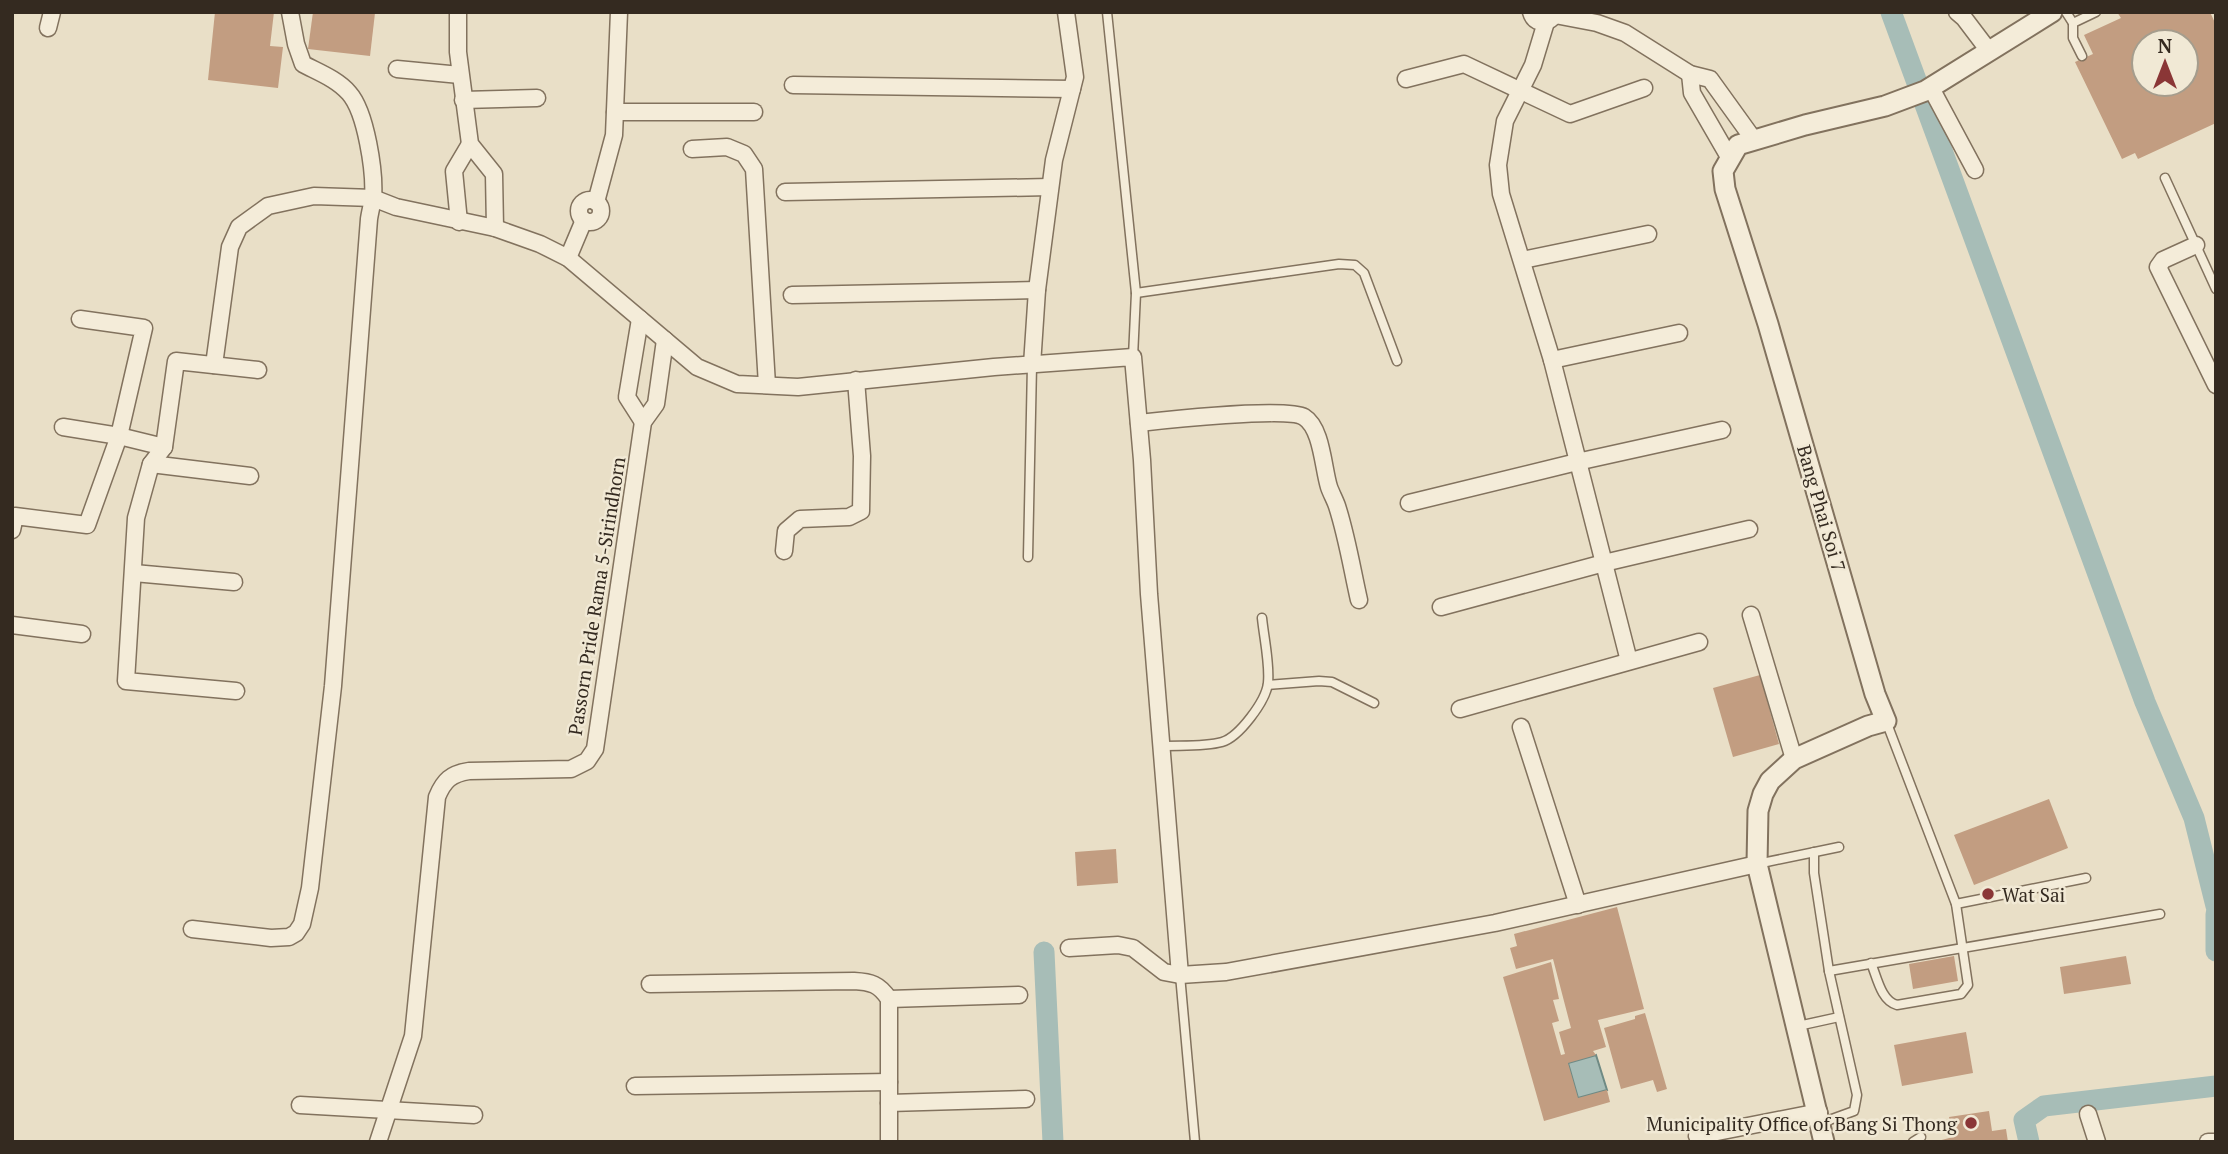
<svg xmlns="http://www.w3.org/2000/svg" width="2228" height="1154" viewBox="0 0 2228 1154" font-family="'PT Serif',serif">
	<style>
		.water { fill: #a7bdb7; stroke: #6f8a84; stroke-width: 2 }
		.lines { fill: none; stroke-linecap: round; stroke-linejoin: round }
		.canal { stroke: #a7bdb7; stroke-width: 21 }
		.building { fill: #c29d81; fill-rule: evenodd }
		.service-casing { stroke: #82725e; stroke-width: 11 }
		.minor-casing { stroke: #82725e; stroke-width: 19 }
		.tertiary-casing { stroke: #82725e; stroke-width: 23 }
		.service { stroke: #f4ecd9; stroke-width: 8 }
		.minor { stroke: #f4ecd9; stroke-width: 16 }
		.tertiary { stroke: #f4ecd9; stroke-width: 19 }
		.poi-dot { fill: #8a3636; stroke: #f1e9d5; stroke-width: 2.5 }
		.labels { text-anchor: middle; dominant-baseline: central; stroke-width: 5; stroke-linejoin: round; paint-order: stroke }
		.street-label { font-size: 19px; fill: #342a20; stroke: #f1e9d5 }
		.poi-label { font-size: 19px; fill: #342a20; stroke: #f1e9d5; text-anchor: start }
	</style>
	<rect width="100%" height="100%" fill="#e9dfc7"/>
	<polygon class="water" points="1596,1055 1607,1090 1578,1098 1568,1063"/>
	<g class="lines">
		<g class="canal">
			<polyline points="1891,12 2145,702 2194,818 2216,906"/>
			<polyline points="2216,914 2216,951"/>
			<polyline points="1044,952 1053,1142"/>
			<polyline points="2029,1142 2024,1120 2044,1106 2216,1086"/>
		</g>
	</g>
	<g class="building">
		<polygon points="215,12 274,12 270,46 283,47 278,88 208,80"/>
		<polygon points="313,12 375,13 370,56 308,49"/>
		<path d="M2117 12H2210L2216 25V123L2138 159 2135 153 2122 159 2075 62 2093 54 2084 35 2121 18ZM2144 42H2186V84H2144Z"/>
		<polygon points="1760,675 1779,744 1733,757 1713,688"/>
		<polygon points="2049,799 2068,848 1974,885 1954,835"/>
		<polygon points="1116,849 1118,883 1077,886 1075,852"/>
		<polygon points="1617,907 1644,1009 1598,1020 1606,1047 1593,1051 1596,1055 1568,1063 1578,1098 1607,1090 1610,1102 1544,1121 1503,977 1551,962 1559,999 1553,1000 1559,1021 1552,1023 1561,1055 1565,1054 1559,1032 1571,1028 1553,959 1516,969 1510,948 1517,946 1514,934"/>
		<polygon points="1954,956 1958,981 1913,989 1909,964"/>
		<polygon points="2126,956 2131,984 2064,994 2060,967"/>
		<polygon points="1645,1013 1667,1089 1657,1092 1653,1080 1621,1089 1604,1028 1635,1019 1635,1016"/>
		<polygon points="1966,1032 1973,1073 1902,1086 1894,1045"/>
		<polygon points="1989,1111 1992,1131 2006,1129 2008,1142 1934,1142 1953,1137 1949,1117"/>
	</g>
	<g class="lines">
		<g class="service-casing">
			<g id="service">
				<polyline points="1107,12 1136,293 1133,357"/>
				<polyline points="2066,12 2073,23"/>
				<polyline points="2082,56 2073,38 2073,23 2096,12"/>
				<polyline points="2165,178 2216,289"/>
				<polyline points="1136,293 1339,264 1355,265 1364,273 1397,361"/>
				<polyline points="1028,557 1032,365"/>
				<polyline points="1268,685 1319,681 1332,682 1374,703"/>
				<path d="M1162 746C1181 745 1204 747 1222 742 1239 737 1266 701 1268 683 1270 664 1264 638 1262 618"/>
				<polyline points="1814,852 1814,873 1829,971 1857,1095 1854,1111 1821,1123"/>
				<polyline points="1757,864 1839,847"/>
				<polyline points="1956,904 2086,878"/>
				<path d="M1871 963C1877 977 1881 1001 1897 1005L1961 994 1968 985 1956 904 1886 721"/>
				<polyline points="1829,971 2160,914"/>
				<polyline points="1180,975 1195,1142"/>
				<polyline points="1798,1026 1839,1017"/>
				<polyline points="1913,1142 1921,1137"/>
			</g>
		</g>
		<g class="minor-casing">
			<g id="minor">
				<polyline points="458,12 458,52 470,144 494,174 495,228"/>
				<path d="M1531 12C1534 23 1545 25 1553 17"/>
				<polyline points="1957,12 1964,18 1989,51"/>
				<polyline points="1555,15 1597,23 1625,33 1690,74 1710,79 1754,140"/>
				<polyline points="1546,22 1533,65 1505,121 1498,165 1501,194 1552,360 1629,661"/>
				<polyline points="48,28 52,12"/>
				<polyline points="397,69 460,75"/>
				<polyline points="1690,74 1692,93 1729,157"/>
				<polyline points="1406,79 1464,64 1570,114 1644,88"/>
				<polyline points="793,85 1072,89"/>
				<polyline points="1931,88 1975,170"/>
				<polyline points="463,100 537,98"/>
				<polyline points="615,112 754,112"/>
				<polyline points="692,149 727,147 744,154 754,169 767,385"/>
				<polyline points="785,192 1050,187"/>
				<circle cx="590" cy="211" r="11"/>
				<polyline points="596,202 614,135 619,12"/>
				<polyline points="459,222 454,171 470,144"/>
				<polyline points="2196,245 2163,260 2158,267 2216,385"/>
				<polyline points="568,258 584,220"/>
				<polyline points="1523,260 1648,234"/>
				<polyline points="792,295 1037,290"/>
				<polyline points="640,319 627,397 643,422"/>
				<polyline points="1552,360 1679,333"/>
				<polyline points="214,365 230,247 239,227 268,206 314,196 373,198 396,207 495,228 540,244 568,258 697,367 737,384 798,387 994,367 1133,357 1142,460 1149,594 1180,975"/>
				<polyline points="1032,365 1037,290 1054,160 1075,77 1066,12"/>
				<path d="M1139 423C1166 420 1287 407 1304 417 1322 428 1323 468 1329 487 1331 493 1335 500 1337 506 1347 537 1352 569 1359 600"/>
				<polyline points="63,427 119,436 164,447"/>
				<polyline points="151,464 250,476"/>
				<polyline points="1409,503 1577,462 1722,430"/>
				<polyline points="12,530 15,516 87,525 119,436 144,328 80,319"/>
				<polyline points="784,551 786,531 800,519 849,517 861,511 862,456 856,380"/>
				<polyline points="134,573 234,582"/>
				<polyline points="1441,607 1604,563 1749,529"/>
				<polyline points="1751,615 1794,759"/>
				<polyline points="12,625 82,634"/>
				<polyline points="236,691 126,681 136,518 151,464 164,447 176,361 258,370"/>
				<polyline points="1460,709 1699,642"/>
				<polyline points="1521,727 1578,905"/>
				<path d="M192 929 271 938 289 937 296 933 302 924 310 888 333 686 369 219C370 212 372 205 373 198 375 172 366 112 349 93 337 79 318 72 303 64L296 44 290 12"/>
				<polyline points="1069,948 1118,945 1133,948 1164,972 1180,975 1226,972 1495,923 1757,864"/>
				<path d="M650 984 854 981C871 982 879 984 889 999V1142"/>
				<polyline points="889,999 1019,995"/>
				<polyline points="635,1086 889,1082"/>
				<polyline points="889,1103 1026,1099"/>
				<polyline points="300,1105 474,1115"/>
				<polyline points="2088,1114 2097,1142"/>
				<polyline points="1697,1136 1819,1112"/>
				<path d="M378 1142 413 1036 437 797C444 780 451 774 469 771L571 769 587 761 595 749 643 422 656 404 665 340"/>
				<polyline points="2208,1142 2216,1142"/>
			</g>
		</g>
		<g class="tertiary-casing">
			<polyline id="tertiary" points="1824,1142 1757,864 1758,811 1763,794 1770,781 1794,759 1868,726 1886,721 1875,694 1768,324 1725,189 1723,171 1738,145 1805,125 1885,106 1925,91 2052,12"/>
		</g>
		<use href="#service" class="service"/>
		<use href="#minor" class="minor"/>
		<use href="#tertiary" class="tertiary"/>
	</g>
	<g class="poi-dot">
		<circle cx="1988" cy="894" r="7"/>
		<circle cx="1971" cy="1123" r="7"/>
	</g>
	<g class="labels">
		<g class="street-label">
			<text transform="translate(1822 508) rotate(74)">Bang Phai Soi 7</text>
			<text transform="translate(596 596) rotate(-81)">Passorn Pride Rama 5-Sirindhorn</text>
		</g>
		<g class="poi-label">
			<text x="2002" y="894">Wat Sai</text>
			<text x="1957" y="1123" text-anchor="end">Municipality Office of Bang Si Thong</text>
		</g>
	</g>
	<rect width="2228" height="1154" fill="none" stroke="#342a20" stroke-width="28"/>
	<g transform="translate(2165 63)"><circle r="33" fill="#f1e9d5" stroke="#a59d8d" stroke-width="2"/>
	<path d="M0-5L12 26L0 18L-12 26Z" fill="#8a3636"/>
	<text y="-10" font-size="19" font-weight="bold" text-anchor="middle" fill="#342a20">N</text>
	</g>
</svg>
